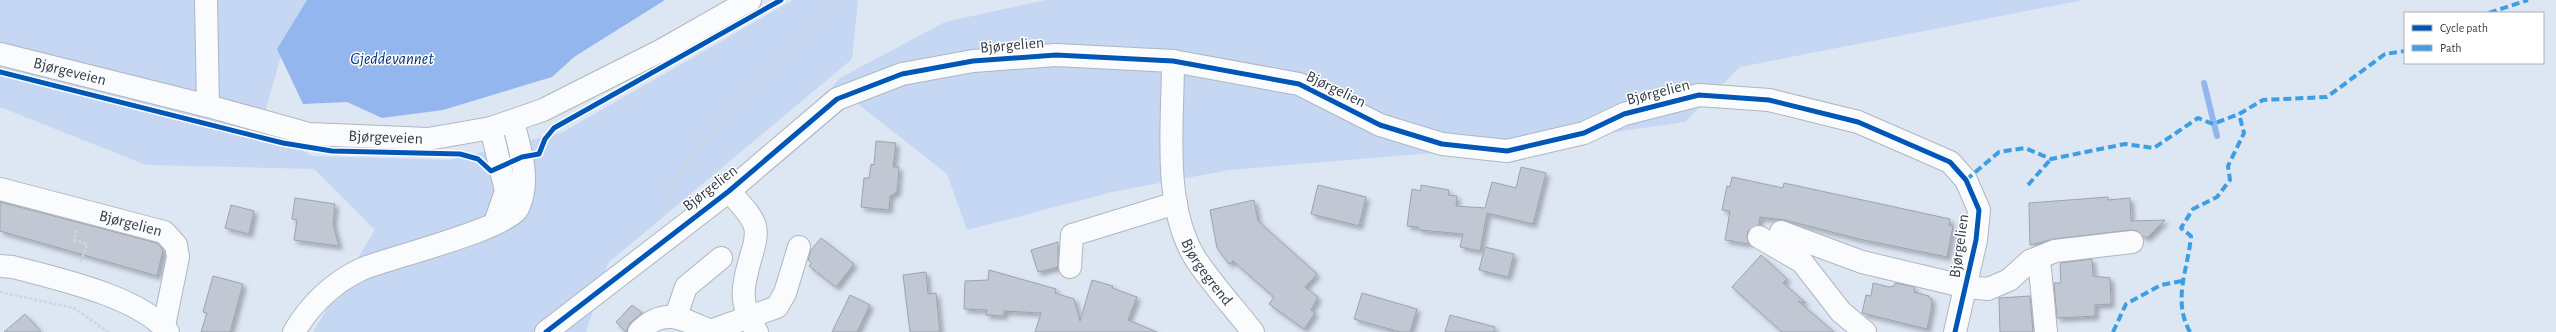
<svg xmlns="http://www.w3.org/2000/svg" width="2556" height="332" viewBox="0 0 2556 332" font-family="'Alegreya Sans',sans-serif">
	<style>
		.green { fill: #c5d7f2 }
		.water { fill: #94b6ef }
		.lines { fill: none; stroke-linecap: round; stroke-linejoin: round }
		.stream { stroke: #94b6ef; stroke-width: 6 }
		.building { fill: #c1c8d3; stroke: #9ca3ae; filter: url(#shadow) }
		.minor-casing { stroke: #afb6c1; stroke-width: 24 }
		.major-casing { stroke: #afb6c1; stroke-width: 24 }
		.path { stroke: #d2d4d8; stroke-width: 2.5; stroke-dasharray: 3 2; stroke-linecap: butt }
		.minor { stroke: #fafbfd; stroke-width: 22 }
		.major { stroke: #fafbfd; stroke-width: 22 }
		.quiet { stroke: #3e9ee4; stroke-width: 4; stroke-dasharray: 8 4; stroke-linecap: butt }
		.cycleway-casing { stroke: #fff; stroke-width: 8 }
		.cycleway { stroke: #0057b8; stroke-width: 5 }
		.labels { text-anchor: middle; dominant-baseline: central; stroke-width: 3; stroke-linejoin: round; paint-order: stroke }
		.street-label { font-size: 16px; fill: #353d48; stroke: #fff }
		.water-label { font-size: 17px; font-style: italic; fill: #083374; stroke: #fff }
	</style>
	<defs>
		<filter id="shadow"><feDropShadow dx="3.5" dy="3.5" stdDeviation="2" flood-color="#0004"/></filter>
	</defs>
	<rect width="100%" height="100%" fill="#dde6f3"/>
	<g class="green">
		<polygon points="0,0 307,0 277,49 281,56 260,129 313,156 450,160 563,132 793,0 858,0 852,59 608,263 586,332 313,332 375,230 314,169 146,165 0,107"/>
		<polygon points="1046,0 2083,0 1740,67 1685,122 1517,146 1229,170 1112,192 967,230 947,174 854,101 767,174 777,152 840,78 945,22"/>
	</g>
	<polygon class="water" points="307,0 665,0 574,57 552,77 443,110 382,118 347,102 303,104 277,49"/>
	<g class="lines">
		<polyline class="stream" points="2204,83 2217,136"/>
	</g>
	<g class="building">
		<polygon points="876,141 896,143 893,167 899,167 897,192 890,196 889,210 861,207 864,178 869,178 871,164 874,165"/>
		<polygon points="1521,167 1546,173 1533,224 1487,213 1480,251 1460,247 1463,234 1420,230 1418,227 1407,226 1412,189 1421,191 1421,185 1449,190 1448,195 1457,196 1456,206 1485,208 1492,182 1516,188"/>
		<polygon points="1732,177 1783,188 1784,183 1950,219 1949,225 1953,226 1947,257 1859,239 1785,220 1760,217 1759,225 1748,231 1747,237 1749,244 1725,240 1730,211 1722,210 1727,186 1730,187"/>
		<polygon points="1318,185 1366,197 1359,226 1311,214"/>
		<polygon points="2108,197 2108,200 2130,198 2131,221 2165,220 2148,237 2143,237 2137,231 2131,230 2054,239 2030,245 2029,203"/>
		<polygon points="295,198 335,204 333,224 339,246 294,240 297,220 292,219"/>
		<polygon points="1254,200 1258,221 1317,274 1305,287 1318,297 1311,310 1315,313 1304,329 1269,304 1274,297 1233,261 1229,264 1217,248 1210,210"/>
		<polygon points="0,202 157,243 163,250 157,276 0,231"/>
		<polygon points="231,205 254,211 249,234 225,228"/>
		<polygon points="821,238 854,264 836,287 809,266 812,263 808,260 811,250"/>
		<polygon points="1058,242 1058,267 1038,272 1031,250"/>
		<polygon points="1485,247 1514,254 1508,277 1479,270"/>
		<polygon points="1761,255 1787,279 1783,283 1806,303 1798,301 1834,332 1782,332 1732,287"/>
		<polygon points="2092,259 2093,276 2110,278 2111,304 2095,305 2095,316 2057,318 2054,283 2061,283 2060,263"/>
		<polygon points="989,270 1056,289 1055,293 1074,299 1080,321 1092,280 1113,286 1112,288 1137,297 1128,320 1157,332 1035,332 1041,313 1004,311 1004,316 986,315 987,310 964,309 965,281 988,280"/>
		<polygon points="926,272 928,294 936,293 940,332 910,332 903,275"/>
		<polygon points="213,276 243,284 230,332 201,332 207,313 203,312"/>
		<polygon points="1873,283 1889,287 1894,286 1895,283 1915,287 1914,292 1929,296 1929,298 1932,299 1931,310 1927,329 1862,313 1866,295 1871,296"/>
		<polygon points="1362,293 1417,309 1410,332 1400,332 1354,319"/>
		<polygon points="850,295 870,305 857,332 832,332"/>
		<polygon points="2030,296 2033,332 2000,332 1999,298"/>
		<polygon points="632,305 642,313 630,323 626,332 616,322"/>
		<polygon points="25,314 41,332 4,332"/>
		<polygon points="1450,315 1495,327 1494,332 1445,332"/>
	</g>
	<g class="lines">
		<g class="minor-casing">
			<g id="minor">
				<polyline points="206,0 208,106"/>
				<path id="s1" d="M1173 61C1173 123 1162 204 1195 258 1212 284 1234 308 1253 332"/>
				<polyline points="491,128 506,191 495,223"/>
				<path id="s2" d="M0 189 164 232 176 245 178 257 164 326"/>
				<path d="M729 191C737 201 751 213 755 226 757 235 755 244 752 253 743 285 737 302 757 332"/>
				<polyline points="1781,232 1862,262 1967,287 1988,289 2009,280 2030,261 2055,251 2132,242"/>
				<polyline points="1759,237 1802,262 1841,312 1865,332"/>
				<polyline points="2030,261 2040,269 2046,332"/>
				<path d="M0 266 13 267C57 279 139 296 168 332"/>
				<polyline points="1070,267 1072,235 1176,203"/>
				<polyline points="676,316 686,287 721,258"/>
				<path d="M294 332C310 305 332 283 362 269 388 258 508 229 518 208 531 181 520 149 513 122"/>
				<polyline points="546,332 729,191 837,99 902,74 973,61 1056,55 1173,61 1299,84 1380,125 1442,144 1507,151 1584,133 1624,114 1699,95 1769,100 1858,122 1950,162 1966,180 1979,210 1976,240 1955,332"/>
				<path d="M639 332C663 307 681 318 708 330"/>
				<polyline points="707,332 777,307 785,293 799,247"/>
			</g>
		</g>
		<g class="major-casing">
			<g id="major">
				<path id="s3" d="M0 54 208 106 309 134 428 139 491 128 543 110 662 50 750 0"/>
			</g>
		</g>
		<g class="path">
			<polyline points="664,214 669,190 691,156 757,83 806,35 835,0"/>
			<polyline points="77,230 74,240 87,244 80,264"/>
			<polyline points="0,292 74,308 108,332"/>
		</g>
		<use href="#minor" class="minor"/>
		<use href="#major" class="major"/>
		<g class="quiet">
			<polyline points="2489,13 2528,0"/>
			<polyline points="1966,180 1999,152 2025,148 2051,159 2125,144 2154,148 2198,118 2213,124 2239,114 2263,100 2327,97 2385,54 2405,51"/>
			<polyline points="2028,185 2051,159"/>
			<polyline points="2113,332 2126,304 2161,285 2182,281"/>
			<path d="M2190 332C2172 300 2188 270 2191 236L2181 228 2193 209 2217 197 2230 180 2228 166 2244 133 2239 114"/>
		</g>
		<g class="cycleway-casing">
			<g id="cycleway">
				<polyline points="0,72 283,143 332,151 460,154 478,159 491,171 522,157 539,154 545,139 554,128 781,0"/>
				<polyline points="546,332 729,191 837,99 902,74 973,61 1056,55 1173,61 1299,84 1380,125 1442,144 1507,151 1584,133 1624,114 1699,95 1769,100 1858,122 1950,162 1966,180 1979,210 1976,240 1955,332"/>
			</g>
		</g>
		<use href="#cycleway" class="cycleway"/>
	</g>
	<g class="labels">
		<g class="street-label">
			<text transform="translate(1012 45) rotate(-5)">Bjørgelien</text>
			<text stroke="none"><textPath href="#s3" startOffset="72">Bjørgeveien</textPath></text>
			<text transform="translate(1336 89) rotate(26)">Bjørgelien</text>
			<text transform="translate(1658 92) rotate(-14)">Bjørgelien</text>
			<text stroke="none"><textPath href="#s3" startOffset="396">Bjørgeveien</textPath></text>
			<text transform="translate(710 188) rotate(-38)">Bjørgelien</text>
			<text stroke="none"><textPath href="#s2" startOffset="135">Bjørgelien</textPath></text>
			<text transform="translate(1959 246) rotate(-82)">Bjørgelien</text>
			<text stroke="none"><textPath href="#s1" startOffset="219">Bjørgegrend</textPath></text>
		</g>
		<g class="water-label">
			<text x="392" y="58">Gjeddevannet</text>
		</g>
	</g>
	<rect x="2404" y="12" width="140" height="52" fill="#ffffff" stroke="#aeb1b6"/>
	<rect x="2412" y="25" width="20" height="6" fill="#0057b8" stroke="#aeb1b6"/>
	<text x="2440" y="32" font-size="12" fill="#353d48">Cycle path</text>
	<rect x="2412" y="45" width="20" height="6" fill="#3e9ee4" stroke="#aeb1b6"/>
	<text x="2440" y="52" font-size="12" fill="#353d48">Path</text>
</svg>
